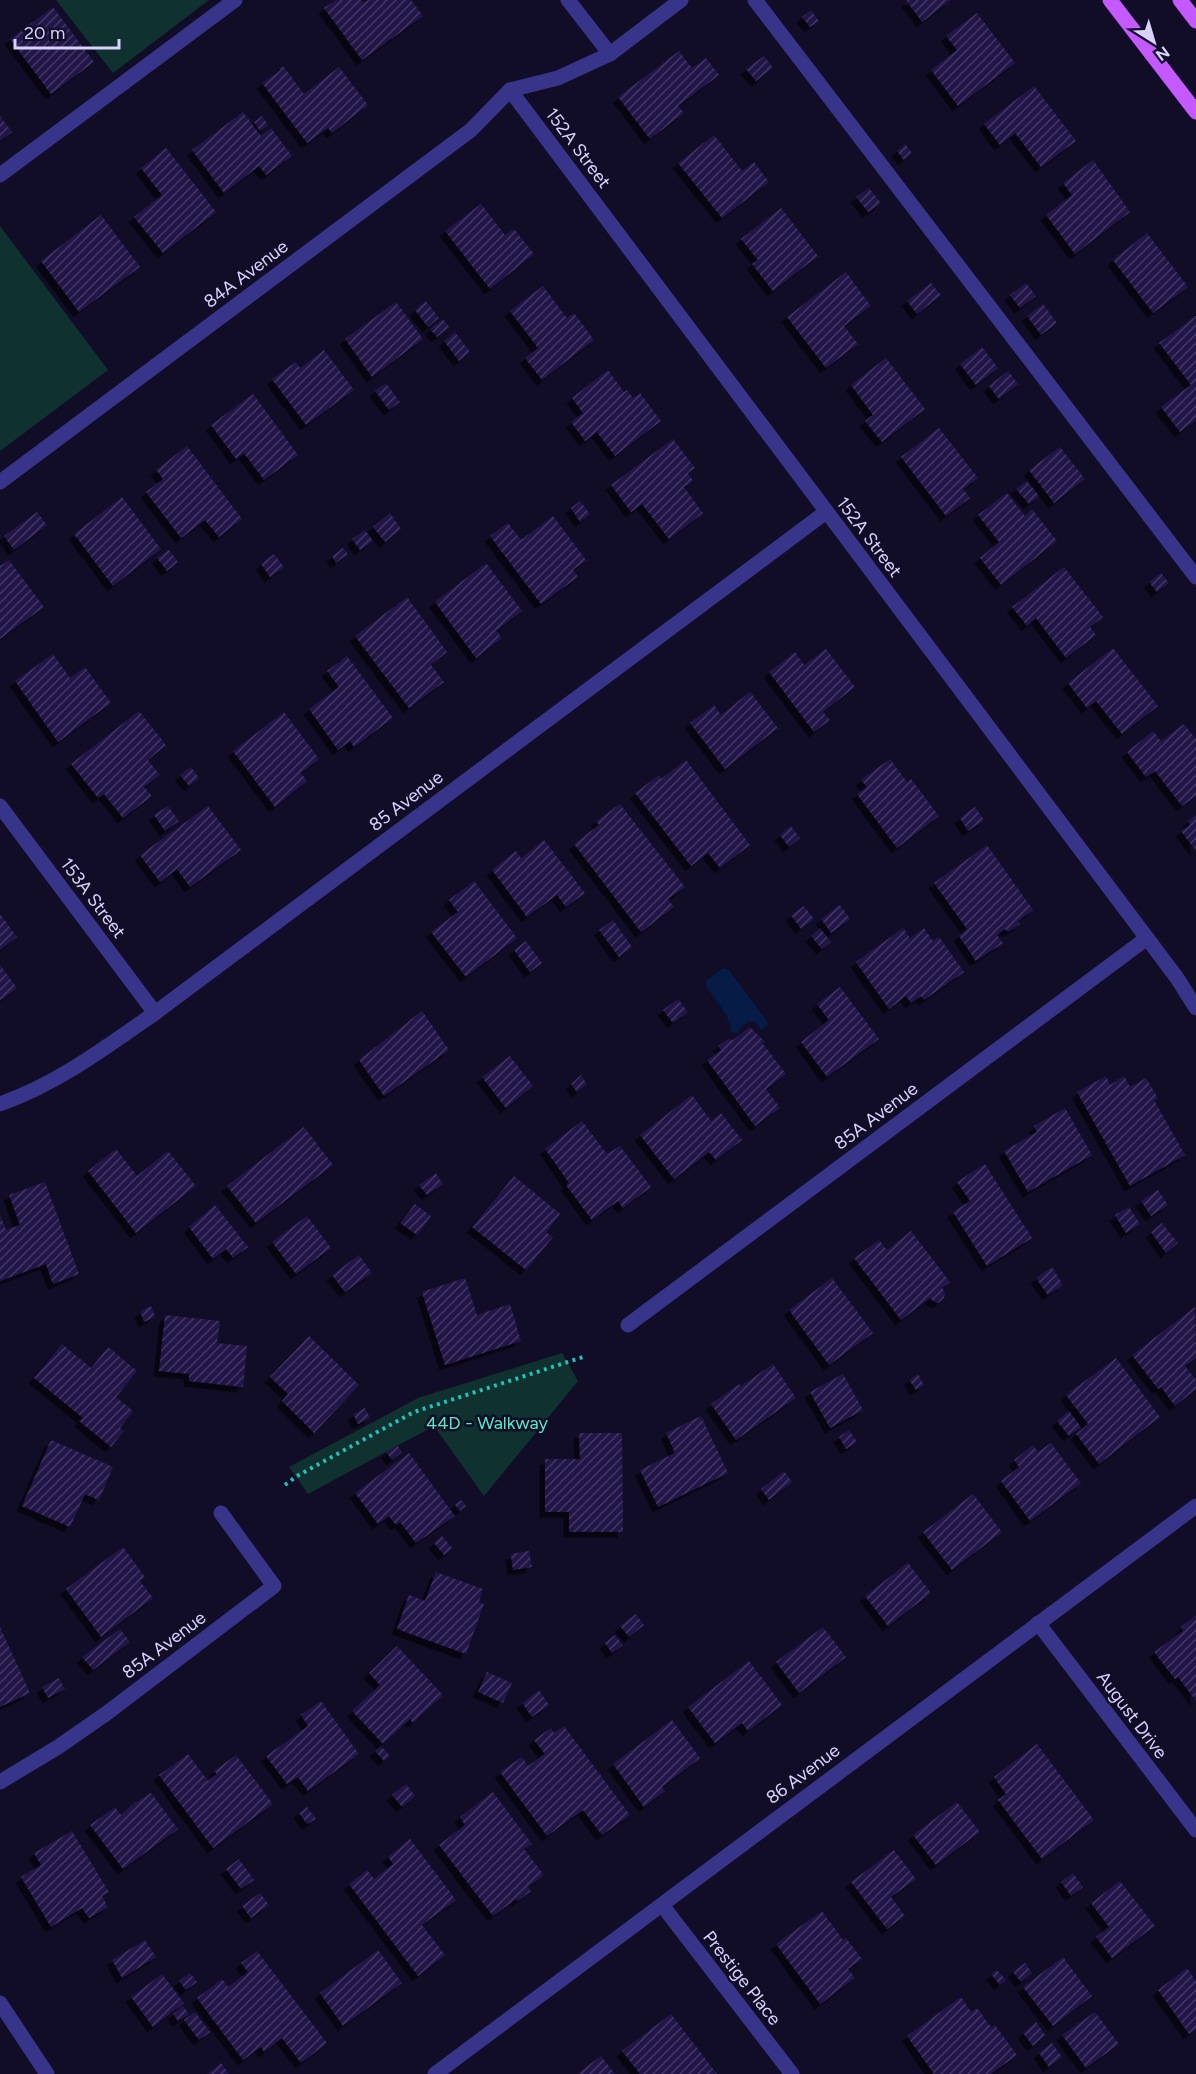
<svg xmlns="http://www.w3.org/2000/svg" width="1196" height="2074" viewBox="0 0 1196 2074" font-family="Figtree,sans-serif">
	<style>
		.green { fill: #0f3130 }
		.water { fill: #061c47 }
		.building { fill: url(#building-hatch); filter: url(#shadow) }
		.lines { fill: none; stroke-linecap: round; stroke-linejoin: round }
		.path { stroke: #25c0b9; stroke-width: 4; stroke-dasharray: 3 4.5; stroke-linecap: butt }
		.minor { stroke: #383489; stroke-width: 15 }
		.major { stroke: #c359ff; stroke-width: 15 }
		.labels { text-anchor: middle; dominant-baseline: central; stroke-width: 5; stroke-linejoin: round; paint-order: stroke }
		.street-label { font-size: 18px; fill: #d8d2ff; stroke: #120d26 }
		.park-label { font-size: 18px; fill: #54e9c6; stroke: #120d26 }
	</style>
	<defs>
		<pattern id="building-hatch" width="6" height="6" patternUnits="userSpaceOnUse" patternTransform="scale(1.5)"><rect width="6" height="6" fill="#221749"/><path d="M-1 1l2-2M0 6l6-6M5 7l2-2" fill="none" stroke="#413864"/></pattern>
		<filter id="shadow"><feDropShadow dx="-5.5" dy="5.5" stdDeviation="0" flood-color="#0009"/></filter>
	</defs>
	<rect width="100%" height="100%" fill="#120d26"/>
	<g class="green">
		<polygon points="56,0 209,0 113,73"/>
		<polygon points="0,226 108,370 0,451"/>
		<polygon points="562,1353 578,1381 484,1496 434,1426 308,1494 289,1467 418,1398"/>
	</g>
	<polygon class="water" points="723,968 728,969 769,1024 761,1030 755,1022 749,1021 740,1028 738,1033 730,1032 731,1026 727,1020 728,1017 706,986 706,981"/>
	<g class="building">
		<polygon points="336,0 361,0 364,3 368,0 411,0 423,16 362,60 324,8"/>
		<polygon points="906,0 951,0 922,22"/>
		<polygon points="53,7 94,62 51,94 10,39"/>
		<polygon points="811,10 819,21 810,27 802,17"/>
		<polygon points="977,13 1015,63 958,106 931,70 957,50 946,36"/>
		<polygon points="679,51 692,68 706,58 719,75 678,106 684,113 650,139 618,97"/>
		<polygon points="764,56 773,68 756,81 746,69"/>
		<polygon points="284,67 304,94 339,67 368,105 332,133 328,128 307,143 262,83 281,70 279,68"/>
		<polygon points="1034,86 1076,141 1041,167 1015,133 1000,145 984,124"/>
		<polygon points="243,112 261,136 271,128 292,156 266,175 259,166 224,193 192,150"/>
		<polygon points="0,116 12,132 0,141"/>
		<polygon points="262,116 268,125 260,131 254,122"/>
		<polygon points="714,135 742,171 754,162 769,182 722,218 678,163"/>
		<polygon points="905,144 912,153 904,160 897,151"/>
		<polygon points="166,148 216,212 163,253 134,217 162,195 141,168"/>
		<polygon points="1093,160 1130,212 1075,254 1046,215 1072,195 1063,183"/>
		<polygon points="869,188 881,203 868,212 856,197"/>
		<polygon points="481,204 505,235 514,229 534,254 490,289 445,231"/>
		<polygon points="781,208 818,256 773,291 752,264 758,260 741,239"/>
		<polygon points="101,215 140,267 79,312 41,261"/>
		<polygon points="1147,233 1188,287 1153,313 1113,260"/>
		<polygon points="846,272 871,306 844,326 858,344 826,368 787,317"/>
		<polygon points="931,283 941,295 917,314 907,301"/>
		<polygon points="1026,283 1036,296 1020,308 1010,295"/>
		<polygon points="543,286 567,318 574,313 594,340 542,380 525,358 538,348 510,311"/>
		<polygon points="426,301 439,318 428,327 415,310"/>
		<polygon points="396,302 423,339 372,377 345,339"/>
		<polygon points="1043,304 1057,323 1041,335 1027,316"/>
		<polygon points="1196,316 1196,420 1180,432 1161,407 1191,385 1159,343"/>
		<polygon points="443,319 449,327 437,337 430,329"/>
		<polygon points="455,332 470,352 459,361 444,341"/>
		<polygon points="982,347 998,368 976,385 960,364"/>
		<polygon points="324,350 354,390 306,425 272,379 296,362 300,368"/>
		<polygon points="886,358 925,409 882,442 865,421 873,415 851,385"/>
		<polygon points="608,370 624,392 627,390 633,398 640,393 661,421 615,456 597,432 585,441 571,422 583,413 572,398"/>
		<polygon points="1008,371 1018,384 999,399 989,386"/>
		<polygon points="386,383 400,402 389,410 375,391"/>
		<polygon points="253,394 298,455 264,480 244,453 236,459 211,425"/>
		<polygon points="939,428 978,478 963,489 970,498 946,516 901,457"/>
		<polygon points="673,439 695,468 688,473 693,481 684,487 703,513 669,539 642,504 631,512 611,485"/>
		<polygon points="187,446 242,519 219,537 205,520 181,538 146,492 163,479 156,470"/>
		<polygon points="1060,447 1085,479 1054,503 1029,470"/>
		<polygon points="1027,481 1039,496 1029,504 1016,489"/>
		<polygon points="1007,493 1025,516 1032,509 1057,541 1001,585 980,558 999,542 978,515"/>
		<polygon points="122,497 161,549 113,586 74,534"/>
		<polygon points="580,501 590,514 580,522 571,508"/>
		<polygon points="37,512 47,525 14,550 4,536"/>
		<polygon points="390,513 401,529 385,542 373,527"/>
		<polygon points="553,516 586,560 573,570 578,577 541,604 490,536 508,523 521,540"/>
		<polygon points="365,530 373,541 360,550 352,539"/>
		<polygon points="343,548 348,554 336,563 332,556"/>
		<polygon points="169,550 178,562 167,571 157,558"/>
		<polygon points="274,554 284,567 270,577 261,564"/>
		<polygon points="9,560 44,607 0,639 0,566"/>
		<polygon points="486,563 522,611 496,631 502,638 476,658 435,602"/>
		<polygon points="1064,567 1103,617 1090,627 1096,635 1066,658 1036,618 1027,626 1012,607"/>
		<polygon points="1161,573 1169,583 1157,592 1149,582"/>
		<polygon points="407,597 447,652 431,665 444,682 409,708 355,636"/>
		<polygon points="1113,648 1158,706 1122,734 1096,701 1087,708 1068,683"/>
		<polygon points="826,649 855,687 823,712 830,720 814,732 769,672 795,652 804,665"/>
		<polygon points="53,654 70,678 85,667 111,703 58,742 15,681"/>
		<polygon points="347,656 393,718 354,747 350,741 338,750 309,709 339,687 327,671"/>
		<polygon points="750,692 778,728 725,769 690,723 714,705 721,715"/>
		<polygon points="139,711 166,745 148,760 160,775 144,787 152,796 123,818 104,794 98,798 71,764"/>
		<polygon points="284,712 319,759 301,773 307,781 275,807 233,751"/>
		<polygon points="1184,724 1196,739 1196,796 1182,806 1155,771 1146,777 1127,752 1153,731 1161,741"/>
		<polygon points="890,759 907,782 911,779 939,816 897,848 857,794 867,787 861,780"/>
		<polygon points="686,760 750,845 720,868 708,853 691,866 635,793 659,775 661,779"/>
		<polygon points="191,767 199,778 189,786 180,775"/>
		<polygon points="620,804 685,887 668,899 674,907 641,932 574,844 599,825 596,821"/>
		<polygon points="168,806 179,821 165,831 154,815"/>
		<polygon points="208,806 241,850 190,887 177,869 160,882 140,855"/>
		<polygon points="975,807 984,820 968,831 960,818"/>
		<polygon points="1196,815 1196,851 1181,831 1190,825 1188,821"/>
		<polygon points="791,826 800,838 789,847 780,835"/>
		<polygon points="544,840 585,893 566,907 557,895 527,917 492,870 516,851 521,858"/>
		<polygon points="987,845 1033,910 1018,921 1020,924 1008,932 1005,929 997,935 1003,943 976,961 959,936 967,929 934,883"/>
		<polygon points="474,881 517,938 466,977 431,932 458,912 449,900"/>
		<polygon points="840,905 850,919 831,933 821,919"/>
		<polygon points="804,906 814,919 801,929 791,915"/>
		<polygon points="0,914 17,937 0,950"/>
		<polygon points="613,920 632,947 619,957 599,930"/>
		<polygon points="820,928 831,942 822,949 811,936"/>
		<polygon points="903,928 910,938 924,928 933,941 939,937 964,972 924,1000 921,996 911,1003 906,996 889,1009 856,962"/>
		<polygon points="526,941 542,963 530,972 514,950"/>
		<polygon points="0,965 17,988 0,1001"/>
		<polygon points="840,987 879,1039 827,1077 801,1042 829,1020 817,1004"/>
		<polygon points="678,999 688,1012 673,1023 663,1010"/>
		<polygon points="422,1011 449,1050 384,1096 359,1060"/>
		<polygon points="750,1027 764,1041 763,1044 786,1074 766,1089 780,1108 755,1126 707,1060 721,1050 718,1046 728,1039 733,1040"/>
		<polygon points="510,1056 533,1086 506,1108 482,1077"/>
		<polygon points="581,1075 587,1084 577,1092 571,1084"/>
		<polygon points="1106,1076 1110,1085 1124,1076 1130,1087 1146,1078 1158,1098 1154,1100 1185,1155 1130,1186 1077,1092"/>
		<polygon points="692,1095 711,1121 721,1113 742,1140 716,1160 709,1152 674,1179 640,1135"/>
		<polygon points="1065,1108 1092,1155 1028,1192 1004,1151 1037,1132 1034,1126"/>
		<polygon points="582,1121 607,1154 620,1146 651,1187 623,1208 618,1201 592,1220 566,1185 569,1183 545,1149"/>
		<polygon points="304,1127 333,1165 256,1223 227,1186"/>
		<polygon points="116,1149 137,1176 168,1151 196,1186 136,1233 88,1171"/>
		<polygon points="985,1164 1032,1238 987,1266 953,1212 970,1201 957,1182"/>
		<polygon points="436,1173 443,1184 427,1195 419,1185"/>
		<polygon points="514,1176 560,1214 546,1232 553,1237 526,1270 472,1227"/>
		<polygon points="45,1182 79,1274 53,1284 46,1264 0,1281 0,1215 6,1230 20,1225 9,1195"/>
		<polygon points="1158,1190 1168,1205 1151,1216 1141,1201"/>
		<polygon points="415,1204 431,1216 417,1235 400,1223"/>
		<polygon points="215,1205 248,1247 233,1258 226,1249 213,1259 189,1227"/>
		<polygon points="1129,1207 1140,1224 1126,1233 1115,1215"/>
		<polygon points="307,1216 331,1248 296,1274 272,1242"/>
		<polygon points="1162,1223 1178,1243 1166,1253 1151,1232"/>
		<polygon points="911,1231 950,1282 942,1288 945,1292 944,1298 938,1303 933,1301 930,1298 901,1320 854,1258 879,1240 887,1250"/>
		<polygon points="359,1255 372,1273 345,1292 332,1275"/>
		<polygon points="1052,1267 1063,1285 1048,1295 1036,1278"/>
		<polygon points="465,1278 477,1315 510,1304 521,1341 445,1365 422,1292"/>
		<polygon points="832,1278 873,1333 829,1365 789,1310"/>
		<polygon points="151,1306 155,1317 144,1322 140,1311"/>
		<polygon points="1195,1307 1196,1358 1185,1366 1196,1380 1196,1389 1175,1406 1161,1387 1158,1389 1132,1355"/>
		<polygon points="165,1315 220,1321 217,1343 247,1346 243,1387 189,1381 189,1374 159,1371"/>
		<polygon points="309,1336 359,1385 314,1433 282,1401 288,1394 270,1377"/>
		<polygon points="62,1344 91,1368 108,1347 137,1371 116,1397 133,1411 120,1428 124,1431 111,1447 79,1421 83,1418 34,1378"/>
		<polygon points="1116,1358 1160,1417 1099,1464 1076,1434 1088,1424 1066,1395"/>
		<polygon points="773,1364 796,1398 736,1440 711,1404 739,1384 741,1386"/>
		<polygon points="843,1374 863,1410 830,1428 810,1392"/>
		<polygon points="918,1374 924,1385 916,1390 909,1380"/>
		<polygon points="365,1408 370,1418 358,1424 353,1414"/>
		<polygon points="1069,1411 1081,1427 1069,1436 1057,1421"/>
		<polygon points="701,1416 728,1473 658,1507 640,1470 675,1453 666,1433"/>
		<polygon points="849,1430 857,1442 846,1449 839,1437"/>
		<polygon points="579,1433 622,1433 623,1532 569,1532 569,1512 545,1512 545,1459 580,1459"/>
		<polygon points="51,1440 113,1467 99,1500 85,1494 70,1527 22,1506"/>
		<polygon points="1051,1443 1081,1483 1030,1521 1001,1481 1019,1467 1014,1460 1033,1445 1038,1452"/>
		<polygon points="397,1445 402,1452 392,1460 386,1452"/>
		<polygon points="409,1453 455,1516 416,1543 400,1522 396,1525 389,1516 378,1524 355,1493"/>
		<polygon points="784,1471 792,1482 769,1500 761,1489"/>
		<polygon points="973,1494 1002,1532 952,1570 923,1532"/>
		<polygon points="461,1500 466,1506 460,1511 455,1505"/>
		<polygon points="442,1536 452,1548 444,1555 434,1543"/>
		<polygon points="123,1547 145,1577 140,1581 153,1598 101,1637 66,1589"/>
		<polygon points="529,1551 532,1567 513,1570 511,1554"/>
		<polygon points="908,1563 931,1593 888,1626 865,1596"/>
		<polygon points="436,1572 483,1589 479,1602 484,1604 466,1654 397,1629 409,1595 425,1601"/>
		<polygon points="636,1614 644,1625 629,1637 620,1626"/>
		<polygon points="1196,1615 1196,1701 1178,1677 1175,1679 1154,1652 1183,1631 1181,1627"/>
		<polygon points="0,1627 30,1693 0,1707"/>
		<polygon points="823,1627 846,1657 799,1693 776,1662"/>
		<polygon points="120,1629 130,1642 93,1670 82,1657"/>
		<polygon points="615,1635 623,1645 612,1653 605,1643"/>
		<polygon points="397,1646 443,1695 413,1723 410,1719 383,1744 352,1711 380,1685 369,1673"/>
		<polygon points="749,1661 782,1705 748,1731 742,1723 715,1743 688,1707"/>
		<polygon points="487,1672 512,1683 503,1703 478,1692"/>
		<polygon points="59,1678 65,1689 48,1698 42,1687"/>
		<polygon points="539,1690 549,1705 532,1717 522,1703"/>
		<polygon points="321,1701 359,1754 308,1791 298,1777 287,1784 266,1756 308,1726 301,1715"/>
		<polygon points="672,1720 700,1758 662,1787 665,1791 644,1807 613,1764"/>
		<polygon points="564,1726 630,1815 602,1835 583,1810 547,1836 500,1772 522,1757 528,1766 545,1754 534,1740 551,1728 554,1733"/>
		<polygon points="1037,1744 1094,1820 1042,1859 998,1800 1006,1794 994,1777"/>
		<polygon points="381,1746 390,1756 384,1761 375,1751"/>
		<polygon points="188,1754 208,1781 217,1774 214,1771 236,1755 273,1804 213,1848 159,1775"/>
		<polygon points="406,1784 415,1796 402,1807 392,1795"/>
		<polygon points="493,1792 532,1844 524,1849 544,1875 528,1887 531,1891 518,1901 516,1899 493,1916 439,1845 465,1825 460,1817"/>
		<polygon points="151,1793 178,1829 123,1869 90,1825 115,1807 121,1815 134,1803"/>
		<polygon points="957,1802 980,1832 936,1865 913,1835"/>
		<polygon points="307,1807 316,1819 307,1824 299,1813"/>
		<polygon points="72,1831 109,1892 102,1896 108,1907 89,1918 82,1908 51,1927 21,1877 41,1865 34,1853"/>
		<polygon points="410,1839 456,1900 422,1925 445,1955 418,1976 349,1884 367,1870 374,1879 393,1864 388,1857"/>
		<polygon points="894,1850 916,1879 891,1897 905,1916 887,1929 851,1882"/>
		<polygon points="239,1859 254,1880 241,1889 226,1869"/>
		<polygon points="1073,1873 1083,1887 1071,1896 1061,1882"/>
		<polygon points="1120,1881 1155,1926 1112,1958 1096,1937 1109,1927 1091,1903"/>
		<polygon points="260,1893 269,1905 251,1918 242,1906"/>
		<polygon points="822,1911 843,1940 846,1938 862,1959 848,1969 855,1978 820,2004 776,1944"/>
		<polygon points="145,1940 156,1957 122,1978 112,1960"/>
		<polygon points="378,1950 402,1983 343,2026 320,1993"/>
		<polygon points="257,1951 327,2043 301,2063 282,2038 264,2052 261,2047 243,2060 197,1998 222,1979 228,1987 248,1972 241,1963"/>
		<polygon points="1063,1957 1092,1996 1053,2026 1023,1987"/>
		<polygon points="1025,1963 1032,1973 1021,1982 1013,1972"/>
		<polygon points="1187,1968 1196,1981 1196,2029 1189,2034 1158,1990"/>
		<polygon points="997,1970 1006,1980 1000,1985 991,1974"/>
		<polygon points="190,1973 197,1982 186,1990 179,1981"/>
		<polygon points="162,1974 184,2003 153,2027 131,1997"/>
		<polygon points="961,1997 971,2012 977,2008 991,2027 995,2025 1017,2055 991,2074 934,2074 907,2036"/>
		<polygon points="183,2006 189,2014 178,2021 173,2014"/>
		<polygon points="195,2012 210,2032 199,2040 184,2020"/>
		<polygon points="1095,2012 1119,2044 1086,2068 1062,2035"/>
		<polygon points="671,2014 717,2074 640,2074 622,2051"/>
		<polygon points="1036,2022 1045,2035 1033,2046 1023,2033"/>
		<polygon points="1052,2043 1062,2057 1049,2067 1039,2053"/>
		<polygon points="601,2056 615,2074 577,2074"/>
		<polygon points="221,2063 229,2074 207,2074"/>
	</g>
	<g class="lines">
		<polyline class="path" points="285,1485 297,1476 414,1412 583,1357"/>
		<g class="minor">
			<polyline points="568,0 610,54"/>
			<polyline points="755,0 1196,577"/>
			<polyline points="510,90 1177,978 1196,1008"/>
			<polyline points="510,90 558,78 610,54 681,0"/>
			<polyline points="0,175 235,0"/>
			<polyline points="0,482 471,130 510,90"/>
			<polyline points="0,806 155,1013"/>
			<path d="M0 1104C57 1084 105 1048 155 1013L826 512"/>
			<polyline points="628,1325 1147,938"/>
			<polyline points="1038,1623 1196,1830"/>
			<polyline points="0,1782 58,1747 107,1713 274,1586 221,1513"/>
			<polyline points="662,1905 792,2074"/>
			<polyline points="0,2003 47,2074"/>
			<polyline points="435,2074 1196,1506"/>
		</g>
		<g class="major">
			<polyline points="1110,0 1196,112"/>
			<polyline points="1180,0 1196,21"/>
		</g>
	</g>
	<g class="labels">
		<g class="street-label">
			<text transform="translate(578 148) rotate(53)">152A Street</text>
			<text transform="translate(246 274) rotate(-37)">84A Avenue</text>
			<text transform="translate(869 537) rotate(53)">152A Street</text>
			<text transform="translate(406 801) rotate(-37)">85 Avenue</text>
			<text transform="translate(93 898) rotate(53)">153A Street</text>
			<text transform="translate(876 1116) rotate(-37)">85A Avenue</text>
			<text transform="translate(164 1645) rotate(-37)">85A Avenue</text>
			<text transform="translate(1132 1715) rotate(53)">August Drive</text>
			<text transform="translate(803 1774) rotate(-37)">86 Avenue</text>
			<text transform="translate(742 1978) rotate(52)">Prestige Place</text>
		</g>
		<g class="park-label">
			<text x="487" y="1423">44D - Walkway</text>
		</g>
	</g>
	<g transform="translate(1154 42) rotate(143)" stroke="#120d26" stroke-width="4.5" paint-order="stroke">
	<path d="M0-4.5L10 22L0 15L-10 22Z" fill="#d8d2ff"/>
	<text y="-9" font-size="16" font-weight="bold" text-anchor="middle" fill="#d8d2ff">N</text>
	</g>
	<path d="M15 39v9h104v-9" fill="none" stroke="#d8d2ff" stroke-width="3"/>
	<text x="24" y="39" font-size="18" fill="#d8d2ff" stroke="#120d26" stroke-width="4.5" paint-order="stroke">20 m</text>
</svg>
